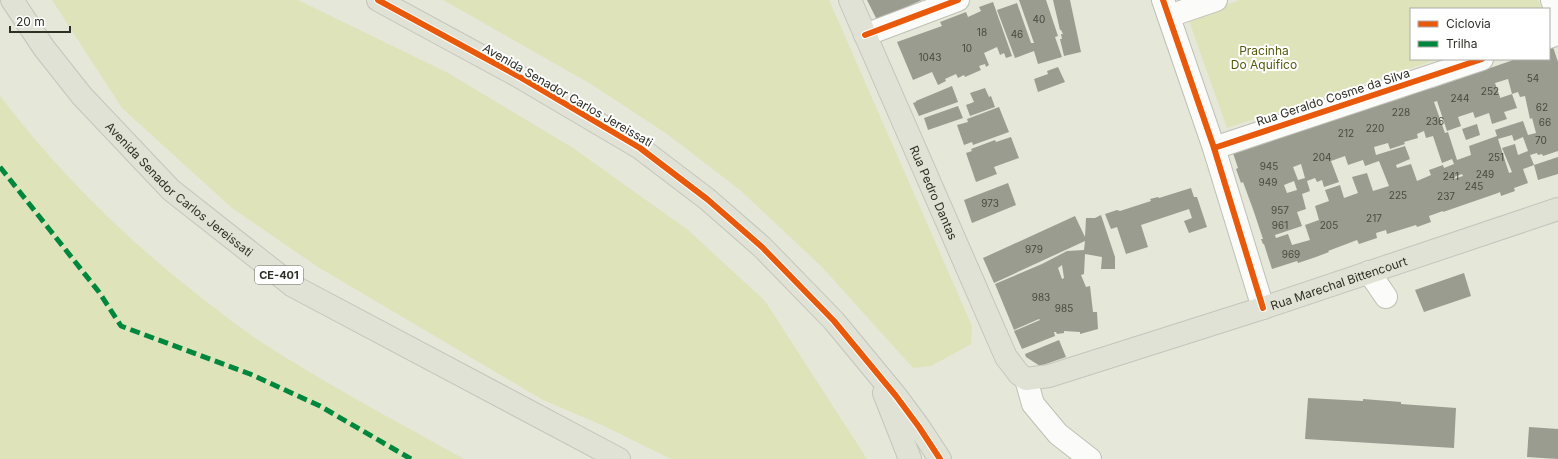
<svg xmlns="http://www.w3.org/2000/svg" width="1558" height="459" viewBox="0 0 1558 459" font-family="Inter,sans-serif">
	<style>
		.green { fill: #dfe3ba }
		.building { fill: #9a9c90; fill-rule: evenodd }
		.lines { fill: none; stroke-linecap: round; stroke-linejoin: round }
		.minor-casing { stroke: #bec0b4; stroke-width: 24 }
		.major-casing { stroke: #c4c5bd; stroke-width: 24 }
		.minor { stroke: #fbfbf9; stroke-width: 22 }
		.major { stroke: #e1e2d6; stroke-width: 22 }
		.quiet { stroke: #00873e; stroke-width: 5; stroke-dasharray: 10 5; stroke-linecap: butt }
		.cycleway-casing { stroke: #fff; stroke-width: 8 }
		.cycleway { stroke: #e8590c; stroke-width: 6 }
		.labels { text-anchor: middle; dominant-baseline: central; stroke-width: 4; stroke-linejoin: round; paint-order: stroke }
		.number-label { font-size: 10px; fill: #494a40 }
		.shield { fill: #fff; stroke: #6d6d66; stroke-width: 1 }
		.shield-label { font-size: 11px; font-weight: bold; fill: #2e2f25 }
		.park-label { font-size: 12px; fill: #55590c; stroke: #fff }
		.street-label { font-size: 12px; fill: #2e2f25; stroke: #fff }
	</style>
	<rect width="100%" height="100%" fill="#e5e7d8"/>
	<g class="green">
		<polygon points="52,0 298,0 448,73 573,148 688,230 765,301 867,459 671,459 604,426 543,400 318,267 232,208 122,108"/>
		<polygon points="443,0 829,0 972,326 971,344 931,366 913,368 822,267 740,190 667,134 591,84"/>
		<polygon points="1240,0 1538,0 1542,9 1411,9 1411,59 1439,59 1227,128 1188,18"/>
		<path d="M0 96C62 177 135 248 216 309 229 319 242 329 255 338 322 382 394 420 464 459H0Z"/>
	</g>
	<g class="building">
		<polygon points="867,0 922,0 877,20"/>
		<polygon points="1019,0 1046,0 1058,36 1055,37 1062,57 1038,64 1034,51 1015,58 997,10 1017,3 1031,43 1034,43"/>
		<polygon points="1053,0 1070,0 1081,52 1064,56 1060,39 1062,39 1061,34 1063,34 1061,30 1060,30"/>
		<polygon points="993,2 1012,56 1006,58 1004,53 1000,55 997,47 984,53 989,65 986,67 985,64 979,66 981,70 965,77 964,75 958,78 956,74 945,79 946,81 938,85 932,72 913,80 897,42 942,26 940,22 966,12 968,17 981,11 979,7"/>
		<path d="M1553 47 1558 62V151L1543 156 1542 154 1538 155 1537 153 1530 155 1534 165 1523 169 1528 183 1514 188 1515 191 1501 196 1500 192 1498 193 1443 212V211L1429 216 1431 222 1417 227 1416 225 1387 234 1386 230 1376 233 1377 238 1359 244 1357 240 1328 251 1329 252 1316 257 1298 263 1297 261 1272 269 1264 244H1263L1261 239H1263L1254 212 1243 182 1241 183 1236 169 1238 168 1233 153 1362 110V111L1390 101V102L1405 97 1404 96 1432 86 1433 88 1516 59H1549V49ZM1508 79 1512 94 1518 92 1520 97 1525 96 1530 119 1532 118 1536 133 1528 135 1523 121 1498 129 1495 130 1497 136 1469 146 1471 155 1457 160 1448 132 1445 133 1434 102 1437 101 1447 131 1461 126 1458 117 1473 112 1475 118 1489 113 1492 124 1507 119 1504 112 1517 108 1512 94 1500 98V97L1495 83ZM1424 131 1426 138 1433 136 1442 163 1452 159 1454 164 1444 168 1443 165 1429 170 1431 175 1417 181 1411 164 1397 168 1396 165 1410 159 1405 146 1376 155 1374 147 1388 143 1390 149 1405 144 1404 142 1418 138 1417 134ZM1512 135 1514 141 1523 137 1528 151 1518 155 1515 144 1502 148 1512 172 1509 173 1498 139ZM1345 156 1348 165 1363 160 1365 166 1379 161 1389 186 1373 191 1367 173 1352 177 1358 193 1344 198 1340 185 1325 190 1329 201 1315 206 1319 220 1305 225 1310 240 1292 245 1288 234 1276 238 1275 235 1302 226 1297 212 1306 209 1302 194 1310 191 1307 181 1315 178 1317 182 1322 180 1324 187 1339 182 1331 161ZM1301 164 1305 178 1298 180 1293 167ZM1462 174 1463 176 1453 179 1452 178ZM1294 181 1297 190 1287 193 1284 185Z"/>
		<polygon points="1058,67 1065,82 1038,92 1034,79 1048,74 1047,71"/>
		<polygon points="952,86 958,102 919,116 913,103 916,102 916,101"/>
		<polygon points="985,88 989,97 991,96 995,107 970,116 966,105 974,102 970,93"/>
		<polygon points="958,106 963,118 928,130 924,118"/>
		<polygon points="999,107 1009,132 973,145 972,142 964,145 957,125 968,122 967,119"/>
		<polygon points="1477,124 1480,135 1466,140 1462,129"/>
		<polygon points="1011,137 1019,158 994,167 997,174 976,182 966,153 972,151 971,149 995,140 996,142"/>
		<polygon points="1558,157 1558,174 1538,180 1534,165"/>
		<polygon points="1008,183 1016,205 972,223 964,200"/>
		<polygon points="1191,188 1194,197 1197,197 1207,227 1189,233 1184,221 1192,218 1189,209 1141,225 1148,247 1126,254 1117,227 1111,229 1105,214 1117,210 1120,211 1151,201 1150,199 1158,197 1159,198"/>
		<path d="M1101 215 1115 257V269H1101L1102 257 1085 254 1084 274 1081 275 1086 287 1090 286 1093 312H1097L1098 329 1080 334V332L1064 331V333L1057 334 1056 332H1054L1055 336 1022 349 1014 331 1040 320 1039 319 1014 330 995 284 1042 264 1067 251 1084 250 1085 241 994 283 983 258 1075 216 1085 237 1086 218H1095ZM1062 265 1064 278 1062 279 1058 268Z"/>
		<polygon points="1464,273 1471,296 1424,312 1415,290"/>
		<polygon points="1059,340 1066,357 1040,366 1026,357 1025,354"/>
		<polygon points="1308,398 1363,401 1363,399 1401,402 1401,404 1456,408 1454,448 1305,439"/>
		<polygon points="1529,427 1558,429 1558,459 1527,457"/>
	</g>
	<g class="lines">
		<g class="minor-casing">
			<g id="minor">
				<polyline points="1163,0 1214,148 1263,308"/>
				<polyline points="1552,0 1558,18"/>
				<polyline points="1169,16 1216,0"/>
				<polyline points="865,35 958,0"/>
				<polyline points="1549,37 1558,34"/>
				<polyline points="1214,148 1482,59"/>
				<polyline points="1369,272 1386,297"/>
				<polyline points="1026,379 1033,404 1058,434 1090,459"/>
			</g>
		</g>
		<g class="major-casing">
			<g id="major">
				<path id="s1" d="M12 0 44 48 82 96 171 190 293 286 619 459"/>
				<polyline points="378,0 518,76 640,148 707,199 762,247 834,321 896,396 919,427 940,459"/>
				<path id="s2" d="M850 0 1006 357 1019 374 1026 379 1049 376 1263 308 1558 209"/>
				<polyline points="884,393 910,459"/>
			</g>
		</g>
		<use href="#minor" class="minor"/>
		<use href="#major" class="major"/>
		<polyline class="quiet" points="0,167 99,292 121,326 250,374 320,406 411,459"/>
		<g class="cycleway-casing">
			<g id="cycleway">
				<polyline points="378,0 518,76 640,148 707,199 762,247 834,321 896,396 919,427 940,459"/>
				<polyline points="1163,0 1214,148 1263,308"/>
				<polyline points="865,35 958,0"/>
				<polyline points="1214,148 1482,59"/>
			</g>
		</g>
		<use href="#cycleway" class="cycleway"/>
	</g>
	<g class="labels">
		<g class="number-label">
			<text x="1039" y="19">40</text>
			<text x="982" y="32">18</text>
			<text x="1017" y="34">46</text>
			<text x="967" y="48">10</text>
			<text x="930" y="57">1043</text>
			<text x="1533" y="78">54</text>
			<text x="1490" y="91">252</text>
			<text x="1460" y="98">244</text>
			<text x="1542" y="107">62</text>
			<text x="1401" y="112">228</text>
			<text x="1435" y="121">236</text>
			<text x="1545" y="122">66</text>
			<text x="1375" y="128">220</text>
			<text x="1346" y="133">212</text>
			<text x="1541" y="140">70</text>
			<text x="1322" y="157">204</text>
			<text x="1496" y="157">251</text>
			<text x="1269" y="166">945</text>
			<text x="1485" y="174">249</text>
			<text x="1451" y="176">241</text>
			<text x="1268" y="182">949</text>
			<text x="1474" y="186">245</text>
			<text x="1398" y="195">225</text>
			<text x="1446" y="196">237</text>
			<text x="990" y="203">973</text>
			<text x="1280" y="210">957</text>
			<text x="1374" y="218">217</text>
			<text x="1280" y="225">961</text>
			<text x="1329" y="225">205</text>
			<text x="1034" y="249">979</text>
			<text x="1291" y="254">969</text>
			<text x="1041" y="297">983</text>
			<text x="1064" y="308">985</text>
		</g>
		<rect class="shield" x="255" y="266" width="48" height="18" rx="3"/>
		<g class="shield-label">
			<text x="279" y="275">CE-401</text>
		</g>
		<g class="park-label">
			<text x="1264" y="50">Pracinha<tspan x="1264" dy="14">Do Aquifico</tspan></text>
		</g>
		<g class="street-label">
			<text transform="translate(568 95) rotate(30)">Avenida Senador Carlos Jereissati</text>
			<text transform="translate(1333 97) rotate(-18)">Rua Geraldo Cosme da Silva</text>
			<text stroke="none"><textPath href="#s1" startOffset="254">Avenida Senador Carlos Jereissati</textPath></text>
			<text stroke="none"><textPath href="#s2" startOffset="210">Rua Pedro Dantas</textPath></text>
			<text stroke="none"><textPath href="#s2" startOffset="747">Rua Marechal Bittencourt</textPath></text>
		</g>
	</g>
	<rect x="1410" y="8" width="140" height="52" fill="#ffffff" stroke="#abaca8"/>
	<rect x="1418" y="21" width="20" height="6" fill="#e8590c" stroke="#abaca8"/>
	<text x="1446" y="28" font-size="12" fill="#2e2f25">Ciclovia</text>
	<rect x="1418" y="41" width="20" height="6" fill="#00873e" stroke="#abaca8"/>
	<text x="1446" y="48" font-size="12" fill="#2e2f25">Trilha</text>
	<path d="M10 26v6h60v-6" fill="none" stroke="#2e2f25" stroke-width="2"/>
	<text x="16" y="26" font-size="12" fill="#2e2f25" stroke="#ffffff" stroke-width="3" paint-order="stroke">20 m</text>
</svg>
